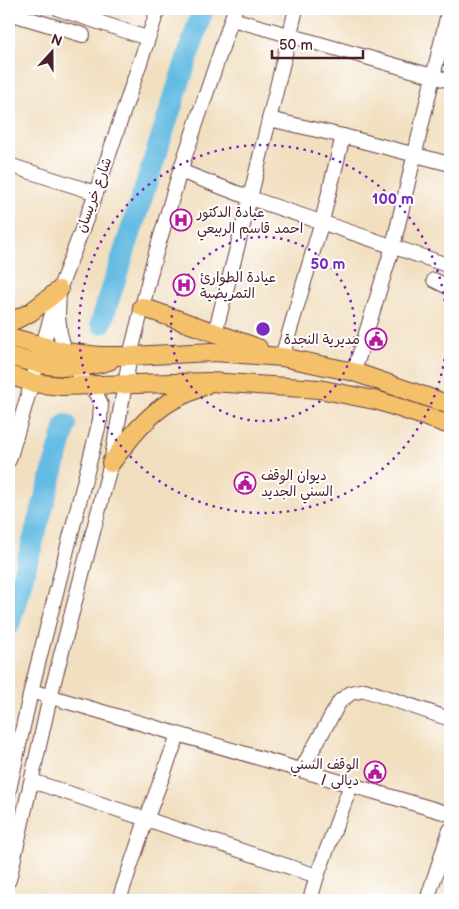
<svg xmlns="http://www.w3.org/2000/svg" width="459" height="909" viewBox="0 0 459 909" font-family="'Balsamiq Sans','Playpen Sans Arabic',sans-serif">
	<style>
		.lines { fill: none; stroke-linecap: round; stroke-linejoin: round }
		.river { stroke: #65bce2; stroke-width: 22 }
		.minor-casing { stroke: #633c41; stroke-width: 16 }
		.major-casing { stroke: #633c41; stroke-width: 20 }
		.minor { stroke: #fff; stroke-width: 14 }
		.major { stroke: #f4c16a; stroke-width: 18 }
		.ring { fill: none; stroke: #7b2cbf; stroke-width: 2.5; stroke-dasharray: 2.5 5 }
		.labels { text-anchor: middle; dominant-baseline: central; stroke-width: 4; stroke-linejoin: round; paint-order: stroke }
		.street-label { font-size: 14px; fill: #4a1f2b; stroke: #fff }
		.poi-label { font-size: 14px; fill: #4a1f2b; stroke: #fff; text-anchor: start }
		.centre { fill: #7b2cbf; stroke: #fff; stroke-width: 2.5 }
		.ring-label { font-size: 15px; text-anchor: middle; font-weight: bold; fill: #7b2cbf; stroke: #fff; stroke-width: 4; stroke-linejoin: round; paint-order: stroke }
	</style>
	<rect width="100%" height="100%" fill="#fff"/>
	<filter id="ink" filterUnits="userSpaceOnUse"><feTurbulence type="fractalNoise" baseFrequency=".02" numOctaves="2"/><feDisplacementMap in="SourceGraphic" scale="10" xChannelSelector="R" yChannelSelector="G"/><feConvolveMatrix kernelMatrix="1 2 1 2 8 2 1 2 1" color-interpolation-filters="sRGB"/></filter>
	<filter id="wash" filterUnits="userSpaceOnUse"><feTurbulence type="fractalNoise" baseFrequency=".0096" numOctaves="4" result="noise"/><feDisplacementMap in="SourceGraphic" scale="20" xChannelSelector="R" yChannelSelector="G"/><feGaussianBlur stdDeviation="1.12" result="paint"/><feColorMatrix in="noise" values="0 0 0 0 0 0 0 0 0 0 0 0 0 0 0 0 0 1.4 0 .05"/><feComposite in="paint" operator="in"/></filter>
	<g filter="url(#wash)">
		<rect width="100%" height="100%" fill="#f1dfc0"/>
		<g class="lines">
			<g class="river">
				<polyline points="101,323 203,9"/>
				<polyline points="9,625 66,425"/>
			</g>
		</g>
	</g>
	<g filter="url(#ink)">
		<g class="lines">
			<g class="minor-casing">
				<g id="minor">
					<polyline points="59,9 147,38"/>
					<polyline points="9,13 83,35"/>
					<polyline points="232,19 450,81"/>
					<polyline points="269,119 343,136 450,164"/>
					<polyline points="9,165 96,193"/>
					<polyline points="180,171 250,198 450,266"/>
					<polyline points="434,280 450,288"/>
					<polyline points="215,333 250,198 296,9"/>
					<polyline points="282,357 322,221 343,136"/>
					<polyline points="354,372 393,246 449,9"/>
					<polyline points="9,460 59,290 96,193 158,9"/>
					<polyline points="31,691 450,814"/>
					<polyline points="301,770 340,701 351,693 365,690 450,719"/>
					<polyline points="32,781 317,876"/>
					<polyline points="9,790 31,691 100,420 101,405 97,395 74,368 65,352 60,333 58,316 59,290"/>
					<polyline points="9,880 50,697 111,463 130,356 153,263 180,171 235,9"/>
					<polyline points="119,900 146,820 178,735"/>
					<polyline points="310,900 317,876 351,785"/>
					<polyline points="427,900 450,830"/>
				</g>
			</g>
			<g class="major-casing">
				<g id="major">
					<polyline points="142,307 258,348"/>
					<polyline points="9,323 31,312 59,290"/>
					<polyline points="9,337 65,352 99,356 130,356 213,352 282,357 354,372 450,405"/>
					<path d="M9 356C43 366 74 372 109 361"/>
					<polyline points="9,375 33,383 61,386 210,382 319,389 379,401 450,425"/>
					<path d="M111 463C128 440 148 414 173 400 184 394 195 390 205 385"/>
				</g>
			</g>
			<use href="#minor" class="minor"/>
			<use href="#major" class="major"/>
		</g>
	</g>
	<g class="ring">
		<circle cx="263" cy="329" r="92"/>
		<circle cx="263" cy="329" r="184"/>
	</g>
	<defs>
		<g id="hospital-ring" transform="scale(1.125)"><circle r="9.5" fill="#fff" stroke="#b5179e" stroke-width="1.5"/><path d="M-5-5h3v3.5h4V-5h3V5h-3V1.5h-4V5h-3Z" fill="#b5179e"/></g>
		<g id="civic-ring" transform="scale(1.125)"><circle r="9.5" fill="#fff" stroke="#b5179e" stroke-width="1.5"/><path d="M-.6-6.5H3V-4.5H.6V-3L4-1V1h2V6H-6V1h2V-1L-.6-3ZM-1.2 2.5V6h2.4V2.5Z" fill="#b5179e"/></g>
	</defs>
	<g fill-rule="evenodd">
		<use href="#hospital-ring" x="181" y="220"/>
		<use href="#hospital-ring" x="184" y="285"/>
		<use href="#civic-ring" x="376" y="339"/>
		<use href="#civic-ring" x="245" y="483"/>
		<use href="#civic-ring" x="375" y="772"/>
	</g>
	<g class="labels">
		<g class="street-label">
			<text transform="translate(94 195) rotate(-70)">شارع خريسان</text>
		</g>
		<g class="poi-label">
			<text x="197" y="212">عيادة الدكتور<tspan x="197" dy="16">احمد قاسم الربيعي</tspan></text>
			<text x="200" y="277">عيادة الطوارئ<tspan x="200" dy="16">التمريضية</tspan></text>
			<text x="360" y="339" text-anchor="end">مديرية النجدة</text>
			<text x="261" y="475">ديوان الوقف<tspan x="261" dy="16">السني الجديد</tspan></text>
			<text x="359" y="764" text-anchor="end">الوقف السني<tspan x="359" dy="16">/ ديالى</tspan></text>
		</g>
	</g>
	<circle cx="263" cy="329" r="8" class="centre"/>
	<g class="ring-label">
		<text x="393" y="204">100 m</text>
		<text x="328" y="269">50 m</text>
	</g>
	<rect width="459" height="909" fill="none" stroke="#fff" stroke-width="30"/>
	<g transform="translate(52 52) rotate(21)" stroke="#ffffff" stroke-width="4" paint-order="stroke">
	<path d="M0-4L9 19L0 12L-9 19Z" fill="#4a1f2b"/>
	<text y="-8" font-size="14" font-weight="bold" text-anchor="middle" fill="#4a1f2b">N</text>
	</g>
	<path d="M272 50v8h91v-8" fill="none" stroke="#4a1f2b" stroke-width="2.5"/>
	<text x="279" y="50" font-size="15" fill="#4a1f2b" stroke="#ffffff" stroke-width="4" paint-order="stroke">50 m</text>
</svg>
